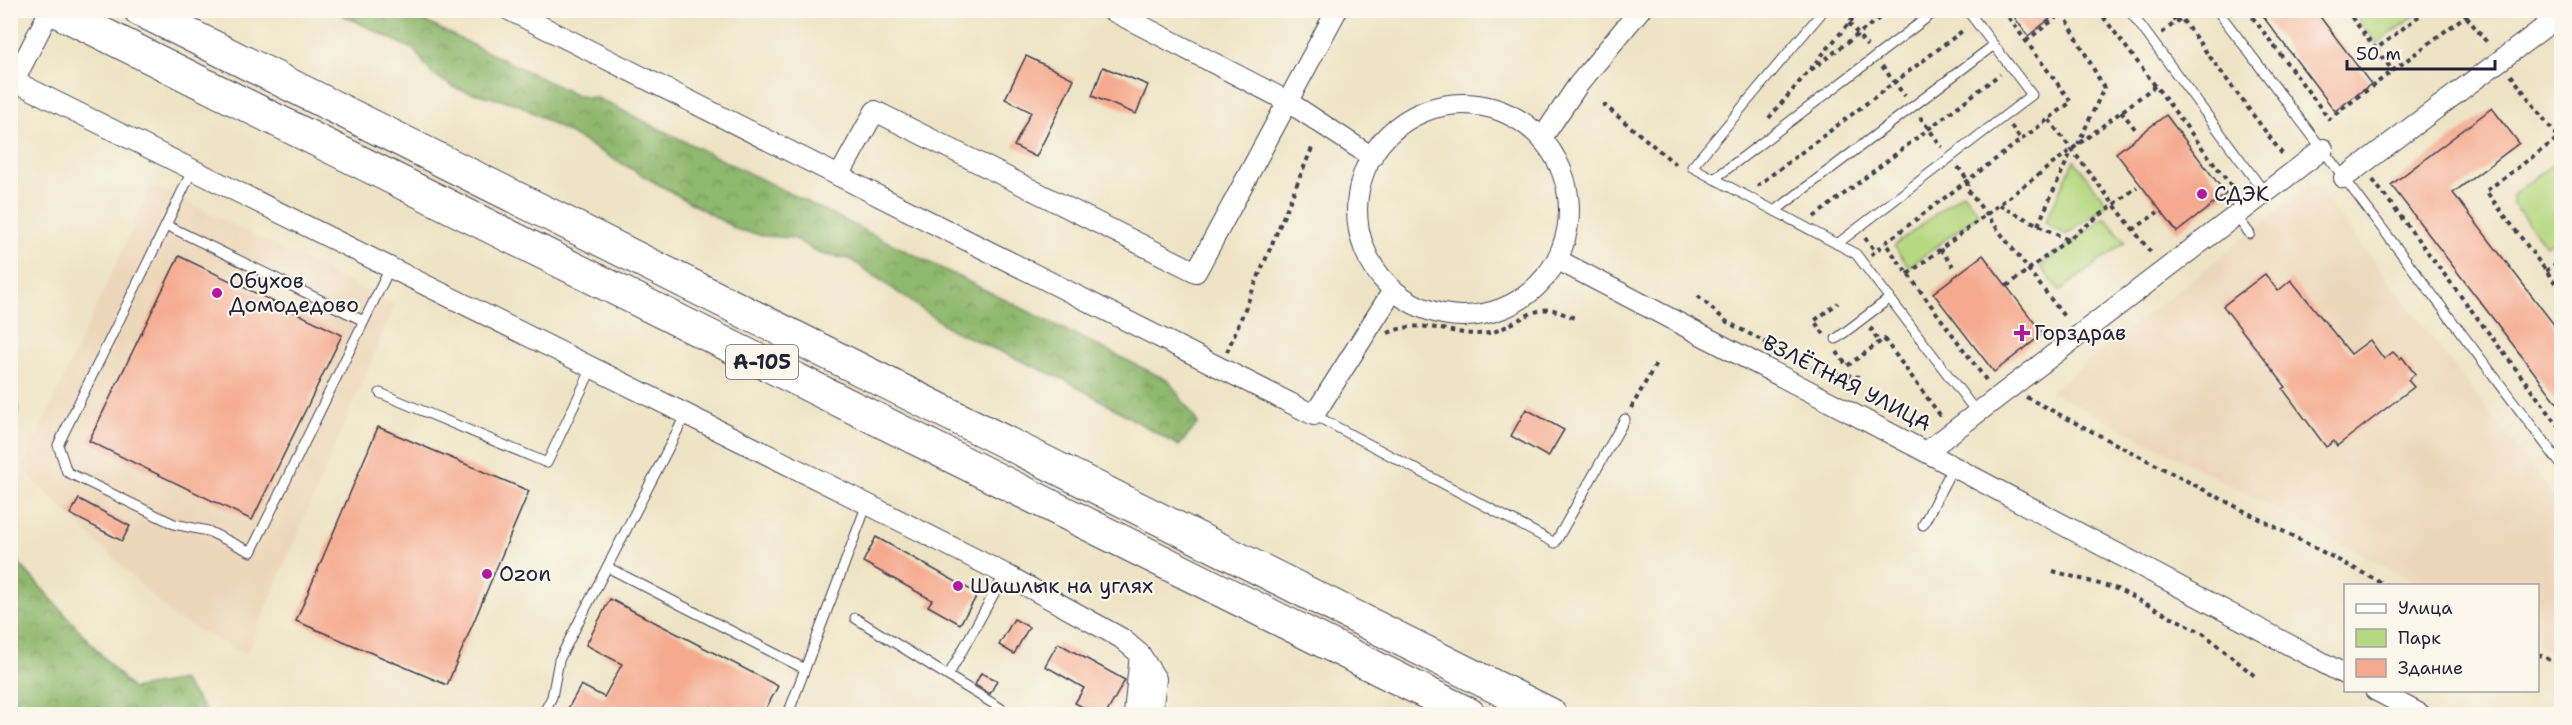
<svg xmlns="http://www.w3.org/2000/svg" width="2572" height="725" viewBox="0 0 2572 725" font-family="'Shantell Sans',sans-serif">
	<style>
		.built { fill: #edd7ba }
		.forest { fill: url(#forest-crowns); stroke: #596d54; stroke-width: 1.5 }
		.green { fill: #b6d880; stroke: #6c7d5e; stroke-width: 1.5 }
		.building { fill: #f5aa90 }
		.lines { fill: none; stroke-linecap: round; stroke-linejoin: round }
		.service-casing { stroke: #413f50; stroke-width: 11 }
		.minor-casing { stroke: #413f50; stroke-width: 22 }
		.trunk-casing { stroke: #413f50; stroke-width: 34 }
		.path { stroke: #413f50; stroke-width: 4; stroke-dasharray: 4.5 4.5; stroke-linecap: butt }
		.service { stroke: #fff; stroke-width: 9 }
		.minor { stroke: #fff; stroke-width: 20 }
		.trunk { stroke: #fff; stroke-width: 32 }
		.poi-dot { fill: #b5179e; stroke: #fbf7ec; stroke-width: 2 }
		.labels { text-anchor: middle; dominant-baseline: central; stroke-width: 4.5; stroke-linejoin: round; paint-order: stroke }
		.shield { fill: #fbf7ec; stroke: #636270; stroke-width: 1.5 }
		.shield-label { font-size: 20px; font-weight: bold; fill: #22223b }
		.poi-label { font-size: 21px; fill: #22223b; stroke: #fbf7ec; text-anchor: start }
		.street-label { font-size: 21px; fill: #22223b; stroke: #fbf7ec }
	</style>
	<defs>
		<pattern id="forest-crowns" width="20" height="18" patternUnits="userSpaceOnUse" patternTransform="scale(1.5)"><rect width="20" height="18" fill="#90b86e"/><path d="M2 6a3 3 0 1 1 6 0M12 15a3 3 0 1 1 6 0" fill="none" stroke="#75955c"/></pattern>
	</defs>
	<rect width="100%" height="100%" fill="#fbf7ec"/>
	<filter id="ink" filterUnits="userSpaceOnUse"><feTurbulence type="fractalNoise" baseFrequency=".0167" numOctaves="2"/><feDisplacementMap in="SourceGraphic" scale="12" xChannelSelector="R" yChannelSelector="G"/><feConvolveMatrix kernelMatrix="1 2 1 2 8 2 1 2 1" color-interpolation-filters="sRGB"/></filter>
	<filter id="wash" filterUnits="userSpaceOnUse"><feTurbulence type="fractalNoise" baseFrequency=".008" numOctaves="4" result="noise"/><feDisplacementMap in="SourceGraphic" scale="24" xChannelSelector="R" yChannelSelector="G"/><feGaussianBlur stdDeviation="1.35" result="paint"/><feColorMatrix in="noise" values="0 0 0 0 0 0 0 0 0 0 0 0 0 0 0 0 0 1.4 0 .05"/><feComposite in="paint" operator="in"/></filter>
	<g filter="url(#wash)">
		<rect width="100%" height="100%" fill="#eee3c4"/>
		<g class="built">
			<polygon points="2314,183 2561,506 2561,659 2538,646 2538,586 2421,585 2050,391"/>
			<polygon points="152,185 395,305 246,655 174,617 22,469"/>
		</g>
		<g class="forest">
			<polygon points="335,11 403,11 578,96 597,98 1169,381 1198,423 1179,446 1067,381 952,330 850,259 820,254 794,238 765,236 738,230 518,104 457,89 432,74 414,50"/>
			<polygon points="11,385 18,408 11,451"/>
			<polygon points="10,553 132,689 182,680 208,714 11,714"/>
		</g>
		<g class="green">
			<polygon points="2352,11 2352,10 2421,11 2377,44"/>
			<polygon points="2074,160 2107,204 2066,235 2045,223"/>
			<polygon points="2552,165 2561,177 2561,235 2546,246 2513,204 2512,195"/>
			<polygon points="1963,193 1979,214 1909,267 1894,246"/>
			<polygon points="2105,217 2125,242 2060,291 2040,266"/>
		</g>
		<g id="blocks">
			<g class="building">
				<polygon points="2009,10 2061,10 2028,36"/>
				<polygon points="2258,10 2315,10 2371,84 2335,111"/>
				<polygon points="1026,56 1074,79 1036,157 1014,146 1031,112 1005,99"/>
				<polygon points="1103,67 1148,85 1136,114 1092,96"/>
				<polygon points="2492,108 2519,143 2453,193 2562,335 2562,409 2391,185"/>
				<polygon points="2166,115 2226,194 2177,232 2116,153"/>
				<polygon points="1983,255 2043,334 1994,372 1933,293"/>
				<polygon points="179,256 342,335 252,520 89,441"/>
				<polygon points="2265,274 2278,291 2291,280 2351,354 2370,340 2384,359 2393,352 2400,359 2402,357 2415,374 2408,380 2414,387 2337,446 2334,441 2326,447 2283,389 2286,387 2223,306"/>
				<polygon points="1526,409 1564,430 1548,457 1511,436"/>
				<polygon points="378,427 529,491 447,685 296,621"/>
				<polygon points="79,499 130,526 122,541 70,514"/>
				<polygon points="876,537 978,594 960,624 928,606 932,600 863,562"/>
				<polygon points="610,599 778,686 763,714 727,714 711,707 707,714 565,714 581,685 604,697 622,664 586,645"/>
				<polygon points="1014,619 1029,627 1014,654 999,645"/>
				<polygon points="1058,643 1125,680 1106,714 1096,714 1075,703 1084,688 1045,666"/>
				<polygon points="981,673 997,680 990,694 975,685"/>
			</g>
		</g>
	</g>
	<g filter="url(#ink)">
		<use href="#blocks" fill-opacity="0" stroke="#413f50" stroke-width="1.5"/>
		<g class="lines">
			<g class="service-casing">
				<g id="service">
					<polyline points="1824,10 1692,167 1856,254 1977,413"/>
					<polyline points="2129,10 2265,193"/>
					<polyline points="2217,10 2562,466"/>
					<polyline points="192,171 166,225 364,321 390,268"/>
					<polyline points="1714,179 1937,10"/>
					<polyline points="1775,211 1994,45"/>
					<polyline points="2236,216 2250,234"/>
					<polyline points="166,225 58,445 67,472 174,524 208,531 251,552 364,321"/>
					<polyline points="1837,244 2032,95 1967,10"/>
					<polyline points="1836,339 1890,298"/>
					<polyline points="380,393 547,463 592,368"/>
					<polyline points="1314,415 1555,543 1625,419"/>
					<polyline points="1923,525 1953,467"/>
					<polyline points="607,567 805,669"/>
					<polyline points="1005,574 948,676 1010,714"/>
					<polyline points="855,618 948,676"/>
					<polyline points="543,714 552,697 559,660 686,414"/>
					<polyline points="788,714 867,504"/>
				</g>
			</g>
			<g class="minor-casing">
				<g id="minor">
					<polyline points="509,10 1314,415 1392,292"/>
					<polyline points="1111,10 1287,101 1372,157"/>
					<polyline points="10,79 14,81 50,10"/>
					<polyline points="14,81 867,504 1005,574 1121,638 1140,654 1156,679 1152,714"/>
					<circle cx="1463" cy="210" r="106"/>
					<polyline points="1542,138 1578,85 1640,10"/>
					<polyline points="839,176 875,111 1196,272 1337,10"/>
					<polyline points="2344,178 2562,14"/>
					<polyline points="1558,260 1926,452 2323,149"/>
					<polyline points="1926,452 2346,675"/>
					<polyline points="2375,690 2420,714"/>
					<polyline points="1134,714 1140,654"/>
				</g>
			</g>
			<g class="trunk-casing">
				<g id="trunk">
					<polyline points="55,10 1469,714"/>
					<polyline points="140,10 1550,714"/>
				</g>
			</g>
			<g class="path">
				<polyline points="2098,10 2235,191 2233,192"/>
				<polyline points="2167,10 2176,22"/>
				<polyline points="2247,10 2329,119 2473,10"/>
				<polyline points="2346,10 2376,49 2427,10"/>
				<polyline points="2461,10 2489,45"/>
				<polyline points="2063,13 2104,88 2078,144"/>
				<polyline points="1849,23 1867,46"/>
				<polyline points="2162,33 2181,18 2283,155 2281,156"/>
				<polyline points="2026,41 2066,10"/>
				<polyline points="2376,49 2393,71"/>
				<polyline points="1882,66 1905,96"/>
				<polyline points="1811,70 1890,10"/>
				<polyline points="2511,75 2558,138 2486,191 2562,292"/>
				<polyline points="1603,104 1679,167"/>
				<polyline points="2121,111 2136,130"/>
				<polyline points="1920,117 1942,147"/>
				<polyline points="1769,118 1860,10"/>
				<polyline points="2049,120 2152,254"/>
				<polyline points="2011,126 2021,140"/>
				<polyline points="1958,167 1968,180 1967,189 2066,319"/>
				<polyline points="2373,180 2562,430"/>
				<polyline points="1757,186 1965,29"/>
				<polyline points="1999,205 2068,240"/>
				<polyline points="1814,217 2000,74"/>
				<polyline points="2038,225 2071,152"/>
				<polyline points="2133,230 2158,212"/>
				<polyline points="1865,238 1876,252"/>
				<polyline points="1940,249 1953,266"/>
				<polyline points="1871,255 1885,243"/>
				<polyline points="2546,271 2562,259"/>
				<polyline points="1908,274 2155,86"/>
				<polyline points="2007,286 2137,187"/>
				<polyline points="1698,296 1727,322 1820,371 1859,377"/>
				<polyline points="1873,328 1871,330 1879,342"/>
				<path d="M1388 333C1429 315 1456 341 1493 332 1512 327 1533 306 1553 310 1560 312 1568 316 1575 318"/>
				<polyline points="1824,334 1814,321 1838,303"/>
				<polyline points="1227,352 1312,148"/>
				<polyline points="1837,352 1847,366 1884,339 1940,415 1943,413"/>
				<polyline points="1986,380 1885,243 2071,102 2003,10"/>
				<polyline points="2026,397 2388,586"/>
				<polyline points="1631,408 1657,362"/>
				<polyline points="2053,571 2117,589 2203,633 2256,677"/>
				<polyline points="2538,654 2562,666"/>
				<polyline points="2562,697 2556,701 2562,708"/>
			</g>
			<use href="#service" class="service"/>
			<use href="#minor" class="minor"/>
			<use href="#trunk" class="trunk"/>
		</g>
	</g>
	<g class="poi-dot">
		<circle cx="2202" cy="194" r="6"/>
		<circle cx="217" cy="293" r="6"/>
		<path d="M2019 324h6v6h6v6h-6v6h-6v-6h-6v-6h6z"/>
		<circle cx="487" cy="574" r="6"/>
		<circle cx="958" cy="586" r="6"/>
	</g>
	<g class="labels">
		<rect class="shield" x="726" y="345" width="72" height="34" rx="4.5"/>
		<g class="shield-label">
			<text x="762" y="362">А-105</text>
		</g>
		<g class="poi-label">
			<text x="2214" y="194">СДЭК</text>
			<text x="229" y="281">Обухов<tspan x="229" dy="24">Домодедово</tspan></text>
			<text x="2034" y="333">Горздрав</text>
			<text x="499" y="574">Ozon</text>
			<text x="970" y="586">Шашлык на углях</text>
		</g>
		<g class="street-label">
			<text transform="translate(1847 383) rotate(27)">ВЗЛЁТНАЯ УЛИЦА</text>
		</g>
	</g>
	<rect width="2572" height="725" fill="none" stroke="#fbf7ec" stroke-width="36"/>
	<rect x="2344" y="584" width="195" height="108" fill="#fbf7ec" stroke="#a4a2a5" stroke-width="1.5"/>
	<rect x="2356" y="604" width="30" height="9" fill="#ffffff" stroke="#a4a2a5" stroke-width="1.5"/>
	<text x="2398" y="614" font-size="18" fill="#22223b">Улица</text>
	<rect x="2356" y="629" width="30" height="18" fill="#b6d880" stroke="#a4a2a5" stroke-width="1.5"/>
	<text x="2398" y="644" font-size="18" fill="#22223b">Парк</text>
	<rect x="2356" y="659" width="30" height="18" fill="#f5aa90" stroke="#a4a2a5" stroke-width="1.5"/>
	<text x="2398" y="674" font-size="18" fill="#22223b">Здание</text>
	<path d="M2347 60v9h148v-9" fill="none" stroke="#22223b" stroke-width="3"/>
	<text x="2356" y="60" font-size="18" fill="#22223b" stroke="#fbf7ec" stroke-width="4.5" paint-order="stroke">50 m</text>
</svg>
